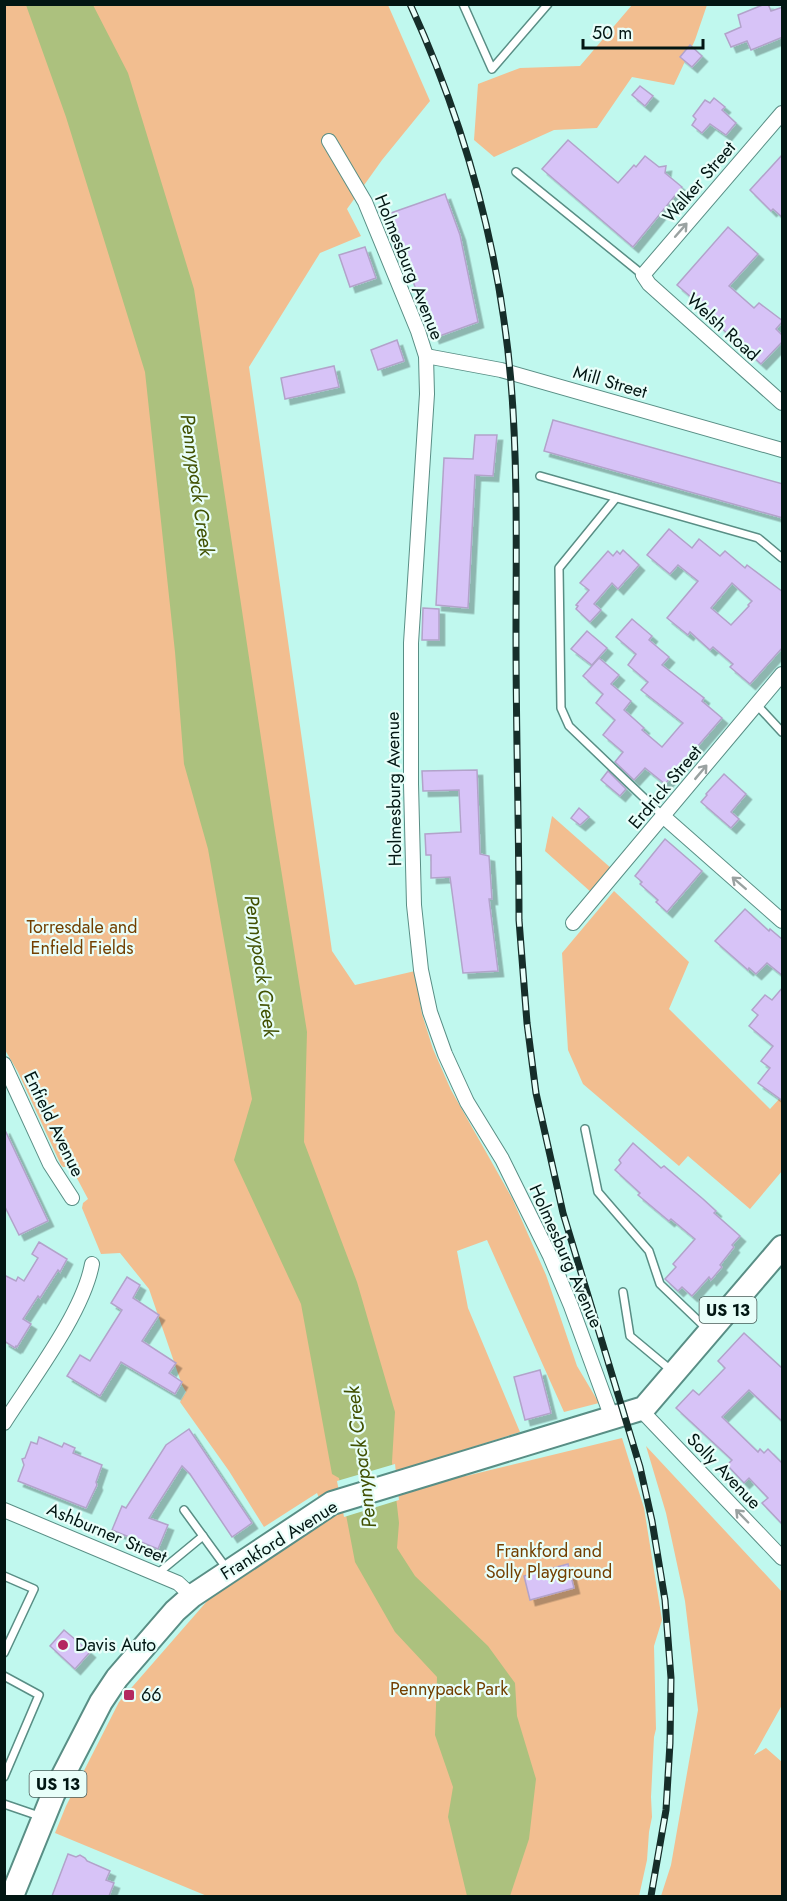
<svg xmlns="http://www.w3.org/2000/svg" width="787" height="1901" viewBox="0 0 787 1901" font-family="Jost,sans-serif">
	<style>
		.green { fill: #f2be90 }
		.water { fill: #acc17e }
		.pier { fill: #c0f8ee }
		.building { fill: #d7c3f7; stroke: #b2a3ca; stroke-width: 1.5; fill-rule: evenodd; filter: url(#shadow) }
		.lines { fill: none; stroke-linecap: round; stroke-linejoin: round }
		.lane-casing { stroke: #598e85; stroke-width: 10 }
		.street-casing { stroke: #598e85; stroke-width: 16 }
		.primary-casing { stroke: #598e85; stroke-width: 26 }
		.lane { stroke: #fff; stroke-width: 7 }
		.street { stroke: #fff; stroke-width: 14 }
		.primary { stroke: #fff; stroke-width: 22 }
		.rail-casing { stroke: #162e2a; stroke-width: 7 }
		.rail { stroke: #e8fef9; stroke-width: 4.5; stroke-dasharray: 14; stroke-linecap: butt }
		.oneway { stroke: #9aa2a1 }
		.poi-dot { fill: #b4275f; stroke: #e8fef9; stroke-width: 2 }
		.labels { text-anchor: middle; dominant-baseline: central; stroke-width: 4.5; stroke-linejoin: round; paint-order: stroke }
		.shield { fill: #e8fef9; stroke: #475c58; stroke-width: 1.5 }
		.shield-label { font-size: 16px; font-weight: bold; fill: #021613 }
		.street-label { font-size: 18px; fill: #021613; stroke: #e8fef9 }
		.park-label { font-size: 18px; fill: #723f00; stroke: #e8fef9 }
		.poi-label { font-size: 18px; fill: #021613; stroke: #e8fef9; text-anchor: start }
		.water-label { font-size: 20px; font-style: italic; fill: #405001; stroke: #e8fef9 }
	</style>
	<defs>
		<filter id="shadow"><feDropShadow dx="5.5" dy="5.5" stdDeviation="0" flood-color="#0004"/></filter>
	</defs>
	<rect width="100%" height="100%" fill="#c0f8ee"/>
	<g class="green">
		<polygon points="5,5 388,5 430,101 382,160 347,209 361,236 320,253 249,367 332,951 355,985 415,971 422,1014 433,1049 451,1090 512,1198 546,1275 577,1366 599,1403 564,1412 487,1240 457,1251 468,1308 520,1432 460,1451 466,1476 622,1438 644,1508 662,1620 654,1646 656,1729 654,1737 651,1797 652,1817 649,1832 647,1860 639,1896 207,1896 55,1833 66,1806 119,1702 208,1600 328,1520 317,1493 264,1527 229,1471 180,1402 186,1392 182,1385 149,1289 120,1253 101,1254 82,1208 83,1203 88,1199 71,1167 63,1167 61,1165 18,1072 5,1050"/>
		<polygon points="632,5 707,5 695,40 674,85 632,77 597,128 554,130 494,157 474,140 478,84 520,68 580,66"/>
		<polygon points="552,816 612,869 592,893 545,851"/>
		<polygon points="614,891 689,962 669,1009 770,1109 781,1097 782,1099 782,1171 750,1209 688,1156 679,1166 583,1084 568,1050 562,953"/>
		<polygon points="646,1446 782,1592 782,1705 754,1755 766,1748 782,1762 782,1896 661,1896 671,1865 698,1710 685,1601 666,1513"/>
	</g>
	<polygon class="water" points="26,5 93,5 128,73 194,289 274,825 307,1032 304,1142 357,1282 395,1412 392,1462 399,1523 397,1548 415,1576 488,1646 515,1683 517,1716 536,1779 529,1839 510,1896 467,1896 448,1817 453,1787 435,1735 437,1677 395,1632 355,1562 339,1478 332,1474 301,1304 234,1160 252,1099 208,849 184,764 175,652 145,372 66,117"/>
	<polygon class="pier" points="395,1464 399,1500 344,1517 337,1481"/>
	<g class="building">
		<polygon points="765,4 768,4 771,11 783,7 783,37 751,50 747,41 731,47 725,34 741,27 738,15"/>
		<polygon points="690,45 702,56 692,67 680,57"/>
		<polygon points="640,86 653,96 645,106 632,95"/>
		<polygon points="714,98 725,107 722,110 736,123 726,135 710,124 702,133 692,125 696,119 693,116 705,100 710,103"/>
		<polygon points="568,140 618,183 634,165 636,167 645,156 659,167 666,166 665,173 682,187 633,247 542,169"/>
		<polygon points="783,154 783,218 773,209 771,211 750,190"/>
		<polygon points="445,194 460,235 478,322 434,338 388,214"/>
		<polygon points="728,227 758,254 729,286 754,308 759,303 783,321 776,329 783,336 783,341 761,364 719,326 721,323 677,285"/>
		<polygon points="365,247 376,278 350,287 339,255"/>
		<polygon points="397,340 404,361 378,370 371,350"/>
		<polygon points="334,366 339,387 285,399 281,378"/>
		<polygon points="553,420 783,484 783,518 544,451"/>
		<polygon points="475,435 497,435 493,476 475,475 468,608 436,605 444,458 473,459"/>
		<path d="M669 529 692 548 699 539 720 556 725 551 745 568 747 565 783 592V647L750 684 730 667 733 664 713 647 710 650 690 632 688 635 667 618 698 581 678 565 670 574 647 555ZM732 583 752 601 748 605 749 606 731 625 711 608Z"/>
		<polygon points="623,550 639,565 618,589 612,583 594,604 601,610 590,622 576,609 578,606 576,605 589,590 580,583 608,551 613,556 617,551 620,554"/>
		<polygon points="423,608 439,609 439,640 422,640"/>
		<polygon points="632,619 652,636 649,640 669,657 662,665 704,698 702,701 722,718 665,784 645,768 634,780 615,762 623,752 603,735 615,720 596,703 603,694 583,676 599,658 619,675 611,684 631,701 624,710 644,728 642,730 662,747 680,726 683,723 641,690 648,682 628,665 636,654 616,637"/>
		<polygon points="587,631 607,648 592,665 571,649"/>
		<polygon points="477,770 480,854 489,856 492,899 489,899 498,971 463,973 450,877 431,878 431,855 426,855 425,834 461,832 459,790 423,791 422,771"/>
		<polygon points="608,771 626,789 620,796 601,780"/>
		<polygon points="724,774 746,794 731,812 739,819 731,828 701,802 707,795 706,794"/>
		<polygon points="579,808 589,817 580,825 571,818"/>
		<polygon points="665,839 702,871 667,912 656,902 658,900 640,884 642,882 635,876"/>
		<polygon points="745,909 769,931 770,929 783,940 783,976 767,963 756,974 749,968 748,970 715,941"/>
		<polygon points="783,987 783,1101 758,1083 770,1068 761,1061 773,1046 749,1026 758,1015 752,1010 765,995 772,1000"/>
		<polygon points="4,1128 48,1221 19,1235 4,1205"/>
		<polygon points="633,1143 661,1168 664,1166 703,1199 716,1211 714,1213 740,1236 732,1245 734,1247 720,1265 722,1267 711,1280 709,1277 692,1296 682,1287 678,1291 665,1279 676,1267 673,1264 695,1239 671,1219 669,1221 638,1195 640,1193 615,1170 621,1163 619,1160"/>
		<polygon points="39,1242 67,1259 60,1272 58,1270 40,1298 38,1296 23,1319 31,1324 17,1347 16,1346 15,1348 4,1341 4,1275 16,1281 18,1277 24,1281 38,1258 32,1254"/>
		<polygon points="127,1277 140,1285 133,1298 159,1315 142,1341 176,1363 169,1373 182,1382 175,1394 121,1362 100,1396 67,1376 80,1355 90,1361 110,1329 122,1310 111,1303"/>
		<polygon points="744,1333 783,1369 783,1422 749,1390 722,1417 758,1452 760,1449 764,1453 768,1449 783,1464 783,1525 762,1503 768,1498 749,1478 744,1483 727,1465 732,1460 676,1408 693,1390 699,1395 725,1368 718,1361"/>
		<polygon points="540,1370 551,1413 525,1420 514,1377"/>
		<polygon points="189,1429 252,1523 232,1537 190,1474 182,1466 149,1518 168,1525 158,1549 112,1530 122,1506 126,1508 166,1445"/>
		<polygon points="39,1437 62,1447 64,1443 75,1448 73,1453 102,1465 96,1482 97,1485 86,1508 18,1481 24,1465 22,1459 25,1458 31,1442 37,1444"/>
		<polygon points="568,1564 574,1588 530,1600 524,1576"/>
		<polygon points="64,1630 90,1652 75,1669 50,1646"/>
		<polygon points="68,1854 76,1857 80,1855 85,1858 87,1861 110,1871 106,1880 114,1883 109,1896 52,1896"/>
	</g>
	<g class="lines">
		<g class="lane-casing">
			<g id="lane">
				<polyline points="463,4 492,69 548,4"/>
				<polyline points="516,172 643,275"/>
				<polyline points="540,476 758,538 782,558"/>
				<polyline points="616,498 559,568 561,708 569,726 664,817"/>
				<polyline points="757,705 782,732"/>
				<polyline points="585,1129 598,1192 649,1251 660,1284 708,1330"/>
				<polyline points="623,1292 630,1336 672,1371"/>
				<polyline points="184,1510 227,1569"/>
				<polyline points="157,1574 203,1536"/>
				<polyline points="4,1576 34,1589 4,1653"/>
				<polyline points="4,1676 39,1695 4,1777"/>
				<polyline points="4,1804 42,1817"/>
			</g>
		</g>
		<g class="street-casing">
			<g id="street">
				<polyline points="782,113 643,275 649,284 782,403"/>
				<polyline points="329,141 365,202 418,331 426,356 427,394 411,643 411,784 414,905 421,970 430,1012 445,1054 467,1102 502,1159 550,1256 571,1306 612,1418"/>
				<polyline points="426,356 501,370 782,450"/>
				<polyline points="664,817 782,921"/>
				<polyline points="573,923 782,674"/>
				<polyline points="4,1064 50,1164 72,1198"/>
				<polyline points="640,1409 782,1558"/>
				<path d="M4 1423C32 1379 83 1313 92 1264"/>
				<polyline points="4,1510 178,1583 192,1596"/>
			</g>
		</g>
		<g class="primary-casing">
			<polyline id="primary" points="12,1896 53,1795 101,1702 117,1678 175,1611 192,1596 332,1503 644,1408 782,1247"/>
		</g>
		<use href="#lane" class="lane"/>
		<use href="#street" class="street"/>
		<use href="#primary" class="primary"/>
		<g class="rail-casing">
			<path id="rail" d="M410 4C465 124 500 251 511 382 518 468 516 554 516 639 516 733 519 827 519 920L527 1023 536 1093 563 1213 640 1467 652 1521 665 1600 671 1678 670 1743 666 1810 651 1896"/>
		</g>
		<use href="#rail" class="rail"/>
	</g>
	<defs><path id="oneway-shaft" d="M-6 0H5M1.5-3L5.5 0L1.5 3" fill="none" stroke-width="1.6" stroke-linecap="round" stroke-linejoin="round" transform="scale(1.5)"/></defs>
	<g class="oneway">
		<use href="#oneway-shaft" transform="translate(681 230) rotate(-49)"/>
		<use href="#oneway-shaft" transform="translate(701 772) rotate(-50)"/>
		<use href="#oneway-shaft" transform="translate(739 883) rotate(-139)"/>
		<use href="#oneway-shaft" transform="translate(742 1516) rotate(-134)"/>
	</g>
	<g class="poi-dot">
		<circle cx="63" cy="1645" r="6"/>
		<rect x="123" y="1689" width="12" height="12" rx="3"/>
	</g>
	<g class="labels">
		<g class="shield">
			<rect x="699.5" y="1297" width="57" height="26" rx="4.5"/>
			<rect x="29.5" y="1771" width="57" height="26" rx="4.5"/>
		</g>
		<g class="shield-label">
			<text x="728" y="1310">US 13</text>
			<text x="58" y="1784">US 13</text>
		</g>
		<g class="street-label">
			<text transform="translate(699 182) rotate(-49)">Walker Street</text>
			<text transform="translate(409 267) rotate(68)">Holmesburg Avenue</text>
			<text transform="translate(723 327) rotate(42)">Welsh Road</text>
			<text transform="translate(610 382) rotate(16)">Mill Street</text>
			<text transform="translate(665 787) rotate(-50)">Erdrick Street</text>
			<text transform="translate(394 789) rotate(-91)">Holmesburg Avenue</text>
			<text transform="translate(54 1124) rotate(64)">Enfield Avenue</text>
			<text transform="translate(566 1256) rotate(66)">Holmesburg Avenue</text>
			<text transform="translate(724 1471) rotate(46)">Solly Avenue</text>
			<text transform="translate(107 1533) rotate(23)">Ashburner Street</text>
			<text transform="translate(279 1540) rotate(-32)">Frankford Avenue</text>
		</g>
		<g class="park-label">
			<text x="82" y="927">Torresdale and<tspan x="82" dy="21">Enfield Fields</tspan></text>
			<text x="549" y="1551">Frankford and<tspan x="549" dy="21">Solly Playground</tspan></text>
			<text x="449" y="1689">Pennypack Park</text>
		</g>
		<g class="poi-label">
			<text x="75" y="1645">Davis Auto</text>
			<text x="141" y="1695">66</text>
		</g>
		<g class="water-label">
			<text transform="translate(197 485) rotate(82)">Pennypack Creek</text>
			<text transform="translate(261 966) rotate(82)">Pennypack Creek</text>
			<text transform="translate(361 1457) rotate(-97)">Pennypack Creek</text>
		</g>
	</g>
	<rect width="787" height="1901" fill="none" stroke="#021613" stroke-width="12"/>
	<path d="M583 39v9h120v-9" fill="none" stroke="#021613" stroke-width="3"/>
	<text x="592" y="39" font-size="18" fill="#021613" stroke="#e8fef9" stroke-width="4.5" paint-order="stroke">50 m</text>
</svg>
